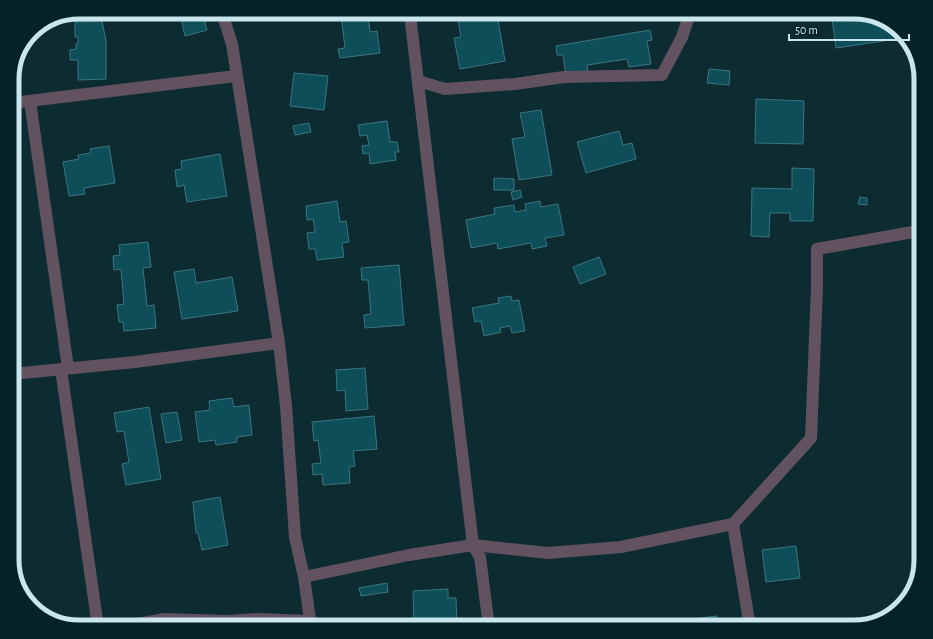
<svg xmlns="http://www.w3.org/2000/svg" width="933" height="639" viewBox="0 0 933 639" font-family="'Alegreya Sans',sans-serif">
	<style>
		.building { fill: #0d4e59; stroke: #3b7581 }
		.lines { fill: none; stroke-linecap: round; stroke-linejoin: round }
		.street { stroke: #62525f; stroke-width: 12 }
		.rim { fill: none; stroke: #c9e6ec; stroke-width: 5 }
	</style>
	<rect width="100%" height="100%" fill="#0d2c32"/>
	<g class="building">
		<polygon points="831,12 854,12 891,23 904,38 836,48"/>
		<polygon points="457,14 497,14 505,61 460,69 454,38 461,37"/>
		<polygon points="341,15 368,15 370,32 377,31 380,53 340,58 338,49 345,48"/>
		<polygon points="390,15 404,15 404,16 391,18"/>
		<polygon points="190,16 203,16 207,30 185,36 181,18"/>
		<polygon points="102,21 106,41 106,79 78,80 78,60 70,60 70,50 76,49 76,44 78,44 78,37 75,37 75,22"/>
		<polygon points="650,30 652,40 647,41 651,64 629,67 627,59 587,65 588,72 566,75 563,55 557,55 556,46"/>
		<polygon points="709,69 730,71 729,85 707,83"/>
		<polygon points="294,73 328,76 324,110 290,106"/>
		<polygon points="756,99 804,101 803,144 755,143"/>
		<polygon points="541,110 552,175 519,180 512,139 525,137 520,113"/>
		<polygon points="387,121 390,142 397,142 399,152 395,152 396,160 370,164 369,153 363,154 362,146 369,145 367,135 360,136 358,125"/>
		<polygon points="309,123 311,132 295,135 293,126"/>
		<polygon points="619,131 623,145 632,143 636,159 586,173 577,142"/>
		<polygon points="109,146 115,183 84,188 85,194 69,196 63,162 79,159 78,155 91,153 90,149"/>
		<polygon points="220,154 227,196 187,202 184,185 177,187 175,170 182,169 181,161"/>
		<polygon points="792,168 814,169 813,221 790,221 790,213 770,213 769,237 751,236 752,188 792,189"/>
		<polygon points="494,178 514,179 514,190 494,190"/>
		<polygon points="520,190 522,197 513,200 511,192"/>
		<polygon points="860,197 867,198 867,205 858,204"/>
		<polygon points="337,201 340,222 346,221 349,242 342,243 344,257 317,260 315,249 309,249 307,233 315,232 313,219 307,220 306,206"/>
		<polygon points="540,201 541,207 558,204 564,235 545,238 547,246 532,249 531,243 498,249 497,243 471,248 466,220 495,214 494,208 514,205 515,212 526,210 525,204"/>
		<polygon points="148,242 151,267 143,268 147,306 154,305 156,328 124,331 123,322 119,322 117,305 124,304 121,269 114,270 113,256 120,255 119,245"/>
		<polygon points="599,257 606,274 580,284 573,267"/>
		<polygon points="399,265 404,325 365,328 364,315 371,314 368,280 362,280 361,268"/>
		<polygon points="194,269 196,283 232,277 238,311 182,319 174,272"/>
		<polygon points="511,296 512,301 519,300 525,331 512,333 510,326 500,328 501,332 484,336 481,321 475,322 472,308 499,303 498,298"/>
		<polygon points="365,368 368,409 346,411 345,390 337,391 336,370"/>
		<polygon points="232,398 234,407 249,405 252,435 237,437 237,442 216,445 215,440 199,442 195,412 210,410 209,401"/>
		<polygon points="149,407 161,479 126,485 122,464 129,462 124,431 117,432 114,413"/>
		<polygon points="177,412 182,440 166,443 161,414"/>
		<polygon points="374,416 377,449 353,451 355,466 349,467 350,483 323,485 322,474 313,475 312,464 321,463 318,440 314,441 312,422"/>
		<polygon points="12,466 20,507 12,508"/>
		<polygon points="220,497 228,545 202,550 198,533 196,533 193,502"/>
		<polygon points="796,546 800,578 766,582 762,550"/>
		<polygon points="387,583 388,592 361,596 359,588"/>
		<polygon points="448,589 448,598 456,598 457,627 414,627 413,591"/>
		<polygon points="717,616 718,627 701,627 700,618"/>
	</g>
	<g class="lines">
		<g class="street">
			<polyline points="410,15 473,545 480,557 489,627"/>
			<polyline points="223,16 232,44 279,343 286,406 295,537 304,577 311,627"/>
			<polyline points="418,81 445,89 515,84 564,77 662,75 682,37 690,13"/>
			<polyline points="30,101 68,368"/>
			<polyline points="12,103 236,76"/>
			<polyline points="61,369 98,627"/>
			<polyline points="12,374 135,362 279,343"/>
			<polyline points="733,524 750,627"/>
			<polyline points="304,577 409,555 473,545 548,553 621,547 733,524 811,438 817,287 817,249 913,232"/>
			<polyline points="123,627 164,619 229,621 257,619 310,621"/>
		</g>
	</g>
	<path d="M0 0H933V639H0ZM79 19H854A60 60 0 0 1 914 79V560A60 60 0 0 1 854 620H79A60 60 0 0 1 19 560V79A60 60 0 0 1 79 19Z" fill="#032328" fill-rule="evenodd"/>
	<path class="rim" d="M79 19H854A60 60 0 0 1 914 79V560A60 60 0 0 1 854 620H79A60 60 0 0 1 19 560V79A60 60 0 0 1 79 19Z"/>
	<path d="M789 34v6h120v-6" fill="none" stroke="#c9e6ec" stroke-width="2"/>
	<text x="795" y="34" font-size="12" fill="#c9e6ec" stroke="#032328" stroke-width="3" paint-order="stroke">50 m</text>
</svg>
